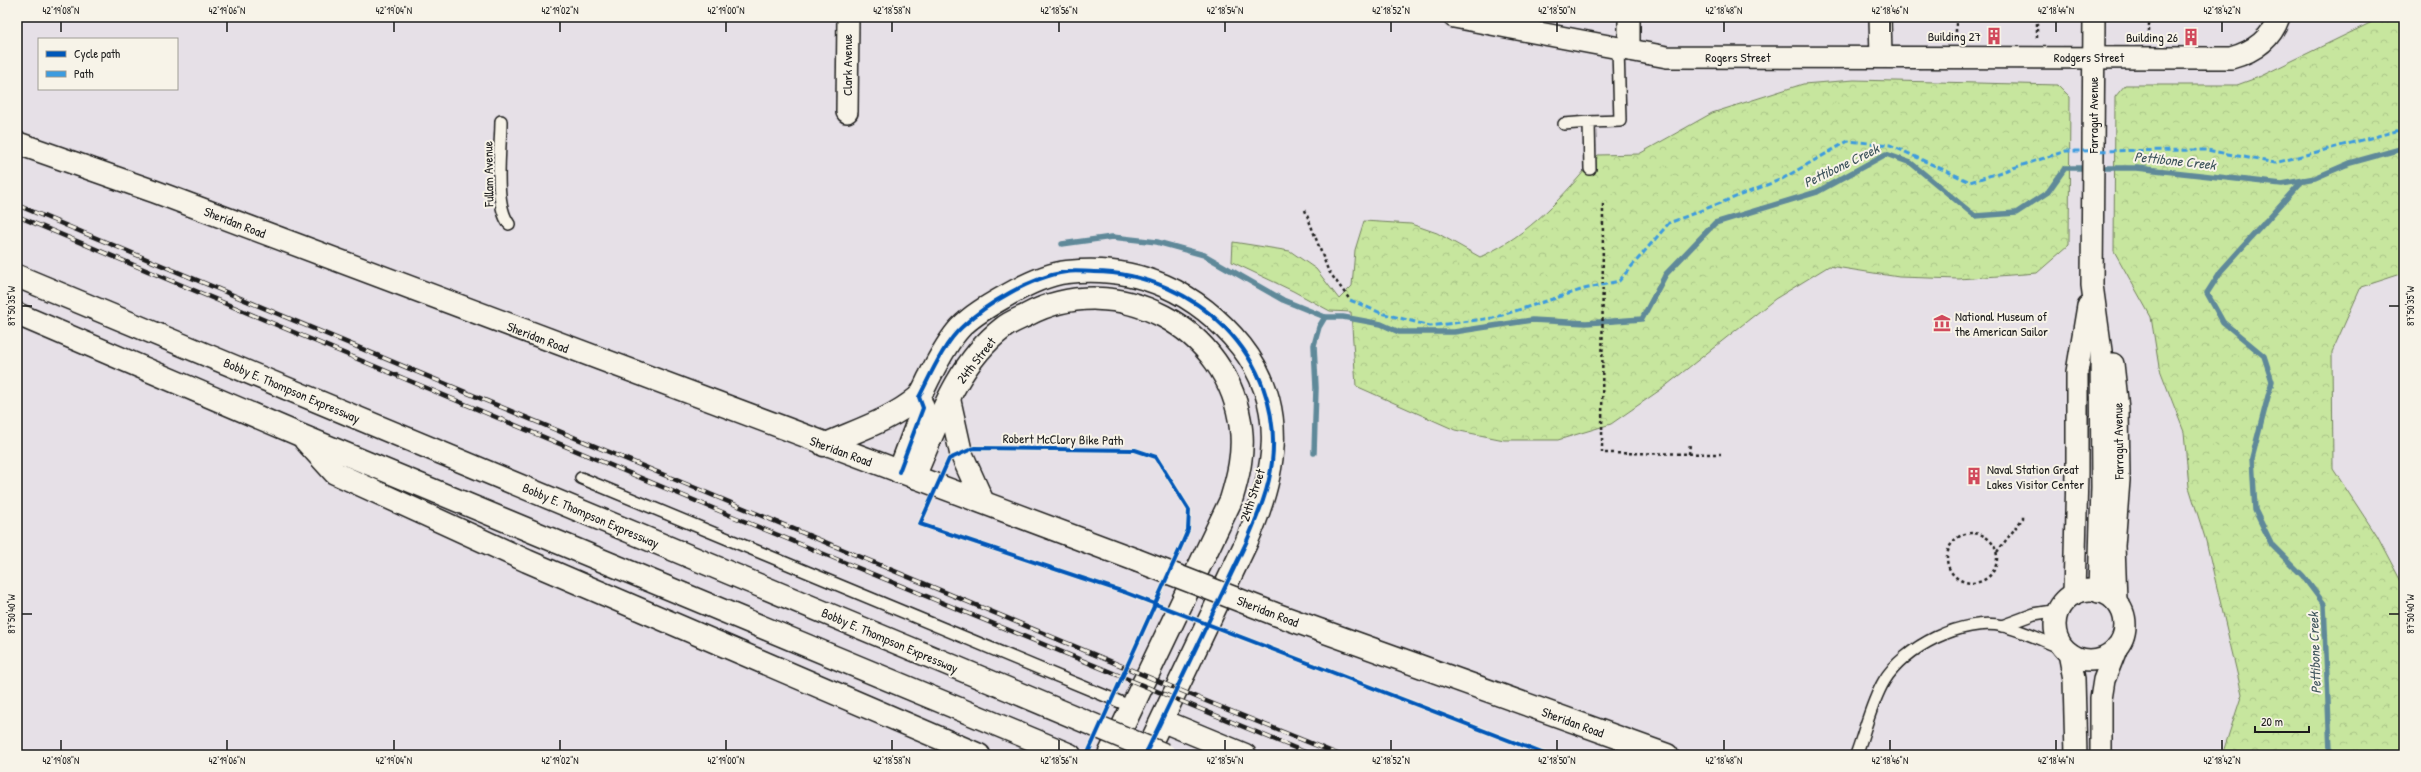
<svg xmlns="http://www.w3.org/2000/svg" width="2421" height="772" viewBox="0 0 2421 772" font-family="'Patrick Hand',sans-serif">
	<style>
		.forest { fill: url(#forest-crowns); stroke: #72815d }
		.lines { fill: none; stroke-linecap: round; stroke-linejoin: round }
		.stream { stroke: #5f8999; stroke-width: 5.5 }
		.lane-casing { stroke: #1c1c1c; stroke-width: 14 }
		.street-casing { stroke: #1c1c1c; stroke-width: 24 }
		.secondary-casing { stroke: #1c1c1c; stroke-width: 25 }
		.highway-casing { stroke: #1c1c1c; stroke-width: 25 }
		.path { stroke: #1c1c1c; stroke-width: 2.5; stroke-dasharray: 3 3; stroke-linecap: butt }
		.lane { stroke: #f7f3e8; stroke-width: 11 }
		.street { stroke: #f7f3e8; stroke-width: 21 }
		.secondary { stroke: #f7f3e8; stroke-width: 22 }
		.highway { stroke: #f7f3e8; stroke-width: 22 }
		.rail-casing { stroke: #1c1c1c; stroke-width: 4.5 }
		.rail { stroke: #f7f3e8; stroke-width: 3; stroke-dasharray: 9; stroke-linecap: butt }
		.secondary-bridge-casing { stroke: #1c1c1c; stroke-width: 25; stroke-linecap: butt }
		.highway-bridge-casing { stroke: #1c1c1c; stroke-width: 25; stroke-linecap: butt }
		.secondary-bridge { stroke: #f7f3e8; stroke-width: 22 }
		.highway-bridge { stroke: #f7f3e8; stroke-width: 22 }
		.quiet { stroke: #3c9bdf; stroke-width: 3; stroke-dasharray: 6 3; stroke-linecap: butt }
		.cycleway-casing { stroke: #f7f3e8; stroke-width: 6 }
		.cycleway { stroke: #0057b8; stroke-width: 4 }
		.ticks { fill: none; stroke: #1c1c1c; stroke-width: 1.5 }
		.labels { text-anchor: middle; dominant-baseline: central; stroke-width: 4; stroke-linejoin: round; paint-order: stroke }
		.poi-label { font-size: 13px; fill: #1c1c1c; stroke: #f7f3e8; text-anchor: end }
		.street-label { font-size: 13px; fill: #1c1c1c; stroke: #f7f3e8 }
		.water-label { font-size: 14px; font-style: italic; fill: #3d535b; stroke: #f7f3e8 }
		.neatline { fill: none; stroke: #1c1c1c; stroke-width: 1.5 }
		.ticks-label { font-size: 10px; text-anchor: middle; fill: #1c1c1c }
	</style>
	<defs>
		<pattern id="forest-crowns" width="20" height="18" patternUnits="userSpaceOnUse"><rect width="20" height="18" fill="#c7e69e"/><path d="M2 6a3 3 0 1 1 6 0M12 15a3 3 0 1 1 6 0" fill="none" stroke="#aac588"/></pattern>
	</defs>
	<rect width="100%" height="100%" fill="#e6e0e7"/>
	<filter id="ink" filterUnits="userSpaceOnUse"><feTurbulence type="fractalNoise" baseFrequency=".025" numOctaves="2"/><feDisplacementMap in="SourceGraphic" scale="8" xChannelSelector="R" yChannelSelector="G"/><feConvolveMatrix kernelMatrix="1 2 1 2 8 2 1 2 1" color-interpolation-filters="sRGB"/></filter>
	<g filter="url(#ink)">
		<g class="forest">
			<polygon points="2371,17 2404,17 2404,273 2361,287 2332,352 2333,469 2377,536 2404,587 2404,749 2402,755 2222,755 2242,694 2206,541 2189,487 2184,432 2159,367 2151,317 2114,251 2115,97 2125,85 2237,85 2259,77 2372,22"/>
			<path d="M1854 80 2058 85 2070 97 2069 245 2037 273 1959 279 1899 277 1829 266 1775 299 1663 388 1611 424 1558 440H1504L1455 430 1356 386 1351 312 1330 311 1293 291 1232 262 1233 242 1290 251 1316 269 1339 299 1352 286 1355 250 1364 221 1411 224 1437 233 1480 257C1531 234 1562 197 1598 155L1639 154 1712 113 1803 84Z"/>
		</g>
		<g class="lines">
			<g class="stream">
				<polyline points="2097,168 2137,168 2282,184 2315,178 2350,163 2404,148"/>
				<polyline points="2303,180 2221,271 2207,293 2223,322 2264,356 2272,381 2252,458 2255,510 2272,545 2303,576 2324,604 2330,751 2327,755"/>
				<polyline points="1062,244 1112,237 1157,242 1204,255 1283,300 1325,317 1343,317 1381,324 1399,332 1454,332 1532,320 1586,323 1642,319 1666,274 1715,223 1817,192 1886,154 1911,163 1975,216 2016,213 2048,192 2065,168 2088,168"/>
				<polyline points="1314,453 1316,388 1314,345 1319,327 1325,317"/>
			</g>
			<g class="lane-casing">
				<g id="lane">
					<path d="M501 121C501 147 493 203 509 224"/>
					<polyline points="1564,124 1589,122"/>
					<polyline points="1590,169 1589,122 1620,121 1618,48"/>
					<polyline points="581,478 1132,707"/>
					<polyline points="2002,626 2034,614 2059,610"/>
					<path d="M1856 755C1865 731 1871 703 1884 681 1904 647 1963 617 2003 626 2024 631 2046 642 2066 650"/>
				</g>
			</g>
			<g class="street-casing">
				<g id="street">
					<path d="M1454 17 1667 57 2231 58C2253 52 2271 40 2279 17"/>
					<polyline points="1629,17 1629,50"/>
					<polyline points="1880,17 1881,57"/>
					<polyline points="2094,17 2092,285 2101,351 2102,487 2099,592"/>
					<polyline points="847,112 848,17"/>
					<polyline points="2113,364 2118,409 2119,480 2114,546 2116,601"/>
					<circle cx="2090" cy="625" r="35"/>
					<polyline points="2074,594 2077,473 2077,372 2088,306"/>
					<polyline points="2069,653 2074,679 2076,755"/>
					<polyline points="2101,755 2101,699 2104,680 2117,647"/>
				</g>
			</g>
			<g class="secondary-casing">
				<g id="secondary">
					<polyline points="17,143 156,192 1136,560"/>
					<polyline points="949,399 961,453 983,502"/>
					<path d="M824 445C855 431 891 420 917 398 923 393 926 383 930 376 938 360 948 341 960 328 972 315 990 305 1004 297 1023 286 1046 274 1067 272 1138 264 1197 292 1241 346 1290 408 1275 477 1246 543L1145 755"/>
					<polyline points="899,472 923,408 919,397"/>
					<path d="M914 477C937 425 956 364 1003 328 1010 322 1019 319 1027 315 1116 268 1230 327 1241 429 1244 453 1238 477 1231 500L1109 755"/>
					<polyline points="1275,614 1667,755"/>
				</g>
			</g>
			<g class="highway-casing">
				<g id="highway">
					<polyline points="17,276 1015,692"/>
					<polyline points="17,314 300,435 1070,755"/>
					<polyline points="305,440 335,473 527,561 979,755"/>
					<polyline points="1163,721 1245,755"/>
				</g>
			</g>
			<g class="path">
				<polyline points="2037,17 2037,40"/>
				<polyline points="2149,17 2149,38"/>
				<polyline points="1956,38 1956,17"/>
				<polyline points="1603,204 1602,453 1721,454"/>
				<polyline points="1305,210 1328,270 1350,300"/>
				<polyline points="1689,454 1690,443"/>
				<circle cx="1972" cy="558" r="25"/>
				<polyline points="1997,552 2023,518 2023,513"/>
			</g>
			<use href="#lane" class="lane"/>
			<use href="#street" class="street"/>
			<use href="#secondary" class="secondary"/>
			<use href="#highway" class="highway"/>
			<g class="rail-casing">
				<g id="rail">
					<polyline points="17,205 1201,699 1340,755"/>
					<polyline points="17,216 722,512 1312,755"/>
				</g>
			</g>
			<use href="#rail" class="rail"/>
			<g class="secondary-bridge-casing">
				<polyline id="secondary-bridge" points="1136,560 1275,614"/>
			</g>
			<g class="highway-bridge-casing">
				<polyline id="highway-bridge" points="1015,692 1165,755"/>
			</g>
			<use href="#secondary-bridge" class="secondary-bridge"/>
			<use href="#highway-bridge" class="highway-bridge"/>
			<polyline class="quiet" points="1350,300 1381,313 1430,326 1493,318 1584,289 1619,281 1669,223 1782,179 1848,141 1890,145 1970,182 2066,151 2207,150 2275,163 2404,129"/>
			<g class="cycleway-casing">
				<g id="cycleway">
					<path d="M899 472 923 408 919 397C930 376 944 343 962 327 987 303 1032 277 1066 272 1075 270 1085 272 1094 272 1195 273 1284 357 1272 462 1269 490 1257 517 1246 543L1145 755"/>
					<polyline points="1087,755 1182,544 1188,530 1189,510 1156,457 1135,450 974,448 949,459 920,524 1124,592 1547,755"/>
				</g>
			</g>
			<use href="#cycleway" class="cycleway"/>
		</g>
	</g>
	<path class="ticks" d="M61 22V32M227 22V32M394 22V32M560 22V32M726 22V32M892 22V32M1059 22V32M1225 22V32M1391 22V32M1557 22V32M1724 22V32M1890 22V32M2056 22V32M2222 22V32M22 306H32M2389 306H2399M22 614H32M2389 614H2399M61 740V750M227 740V750M394 740V750M560 740V750M726 740V750M892 740V750M1059 740V750M1225 740V750M1391 740V750M1557 740V750M1724 740V750M1890 740V750M2056 740V750M2222 740V750"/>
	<defs>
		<g id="building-bare" transform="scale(1.38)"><path d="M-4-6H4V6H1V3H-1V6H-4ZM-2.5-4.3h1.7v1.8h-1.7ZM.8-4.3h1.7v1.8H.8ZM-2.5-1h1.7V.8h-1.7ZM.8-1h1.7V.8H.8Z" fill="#d1495b" stroke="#f7f3e8" stroke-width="2.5" paint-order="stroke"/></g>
		<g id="museum-bare" transform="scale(1.38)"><path d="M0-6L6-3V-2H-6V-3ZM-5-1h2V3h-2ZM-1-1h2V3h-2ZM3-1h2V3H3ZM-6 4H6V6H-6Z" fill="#d1495b" stroke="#f7f3e8" stroke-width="2.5" paint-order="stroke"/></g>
	</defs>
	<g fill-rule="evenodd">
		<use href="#building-bare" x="1994" y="36"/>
		<use href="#building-bare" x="2191" y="37"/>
		<use href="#museum-bare" x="1942" y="323"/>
		<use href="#building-bare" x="1974" y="476"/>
	</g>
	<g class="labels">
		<g class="poi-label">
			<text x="1981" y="36">Building 27</text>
			<text x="2178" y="37">Building 26</text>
			<text x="1955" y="316" text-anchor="start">National Museum of<tspan x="1955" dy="15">the American Sailor</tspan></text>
			<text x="1987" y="469" text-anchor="start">Naval Station Great<tspan x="1987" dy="15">Lakes Visitor Center</tspan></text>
		</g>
		<g class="street-label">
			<text x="1738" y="57">Rogers Street</text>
			<text x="2089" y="57">Rodgers Street</text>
			<text transform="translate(847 65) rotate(-90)">Clark Avenue</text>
			<text transform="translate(2093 115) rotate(-90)">Farragut Avenue</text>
			<text transform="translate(488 174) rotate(-91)">Fullam Avenue</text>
			<text transform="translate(235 222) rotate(21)">Sheridan Road</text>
			<text transform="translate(538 337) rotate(21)">Sheridan Road</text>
			<text transform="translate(976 360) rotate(-52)">24th Street</text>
			<text transform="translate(292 390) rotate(23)">Bobby E. Thompson Expressway</text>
			<text transform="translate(1063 439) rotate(1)">Robert McClory Bike Path</text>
			<text transform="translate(2118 441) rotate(-91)">Farragut Avenue</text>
			<text transform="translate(841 451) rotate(20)">Sheridan Road</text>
			<text transform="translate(1252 495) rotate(-72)">24th Street</text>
			<text transform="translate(591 515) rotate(23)">Bobby E. Thompson Expressway</text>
			<text transform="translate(1268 611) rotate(21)">Sheridan Road</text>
			<text transform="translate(890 640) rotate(23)">Bobby E. Thompson Expressway</text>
			<text transform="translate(1573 722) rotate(20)">Sheridan Road</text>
		</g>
		<g class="water-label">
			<text transform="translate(2175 160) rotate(6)">Pettibone Creek</text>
			<text transform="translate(1841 165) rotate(-26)">Pettibone Creek</text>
			<text transform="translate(2314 653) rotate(-92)">Pettibone Creek</text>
		</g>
	</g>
	<rect width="2421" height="772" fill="none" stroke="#f7f3e8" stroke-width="44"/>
	<rect x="38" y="38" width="140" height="52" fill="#f7f3e8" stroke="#9f9d96"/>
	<rect x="46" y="51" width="20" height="6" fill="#0057b8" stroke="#9f9d96"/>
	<text x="74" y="58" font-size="12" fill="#1c1c1c">Cycle path</text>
	<rect x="46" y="71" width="20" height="6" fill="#3c9bdf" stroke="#9f9d96"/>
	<text x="74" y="78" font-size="12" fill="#1c1c1c">Path</text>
	<path d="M2255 726v6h54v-6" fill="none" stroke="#1c1c1c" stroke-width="2"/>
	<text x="2261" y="726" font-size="12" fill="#1c1c1c" stroke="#f7f3e8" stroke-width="3" paint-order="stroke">20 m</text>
	<rect x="22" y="22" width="2377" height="728" class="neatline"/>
	<g class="ticks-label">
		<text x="61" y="14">42°19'08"N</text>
		<text x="227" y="14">42°19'06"N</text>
		<text x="394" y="14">42°19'04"N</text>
		<text x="560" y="14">42°19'02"N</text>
		<text x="726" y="14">42°19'00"N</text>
		<text x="892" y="14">42°18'58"N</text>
		<text x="1059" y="14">42°18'56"N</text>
		<text x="1225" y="14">42°18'54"N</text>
		<text x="1391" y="14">42°18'52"N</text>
		<text x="1557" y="14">42°18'50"N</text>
		<text x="1724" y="14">42°18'48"N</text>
		<text x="1890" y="14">42°18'46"N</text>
		<text x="2056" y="14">42°18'44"N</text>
		<text x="2222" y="14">42°18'42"N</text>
		<text transform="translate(2410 306) rotate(-90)" y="4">87°50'35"W</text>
		<text transform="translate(11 306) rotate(-90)" y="4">87°50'35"W</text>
		<text transform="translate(2410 614) rotate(-90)" y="4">87°50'40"W</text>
		<text transform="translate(11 614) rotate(-90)" y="4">87°50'40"W</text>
		<text x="61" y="764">42°19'08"N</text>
		<text x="227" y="764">42°19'06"N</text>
		<text x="394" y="764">42°19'04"N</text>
		<text x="560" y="764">42°19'02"N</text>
		<text x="726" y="764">42°19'00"N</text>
		<text x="892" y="764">42°18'58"N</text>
		<text x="1059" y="764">42°18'56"N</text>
		<text x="1225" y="764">42°18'54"N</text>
		<text x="1391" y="764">42°18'52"N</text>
		<text x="1557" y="764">42°18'50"N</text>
		<text x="1724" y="764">42°18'48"N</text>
		<text x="1890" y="764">42°18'46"N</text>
		<text x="2056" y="764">42°18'44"N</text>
		<text x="2222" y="764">42°18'42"N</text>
	</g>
</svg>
